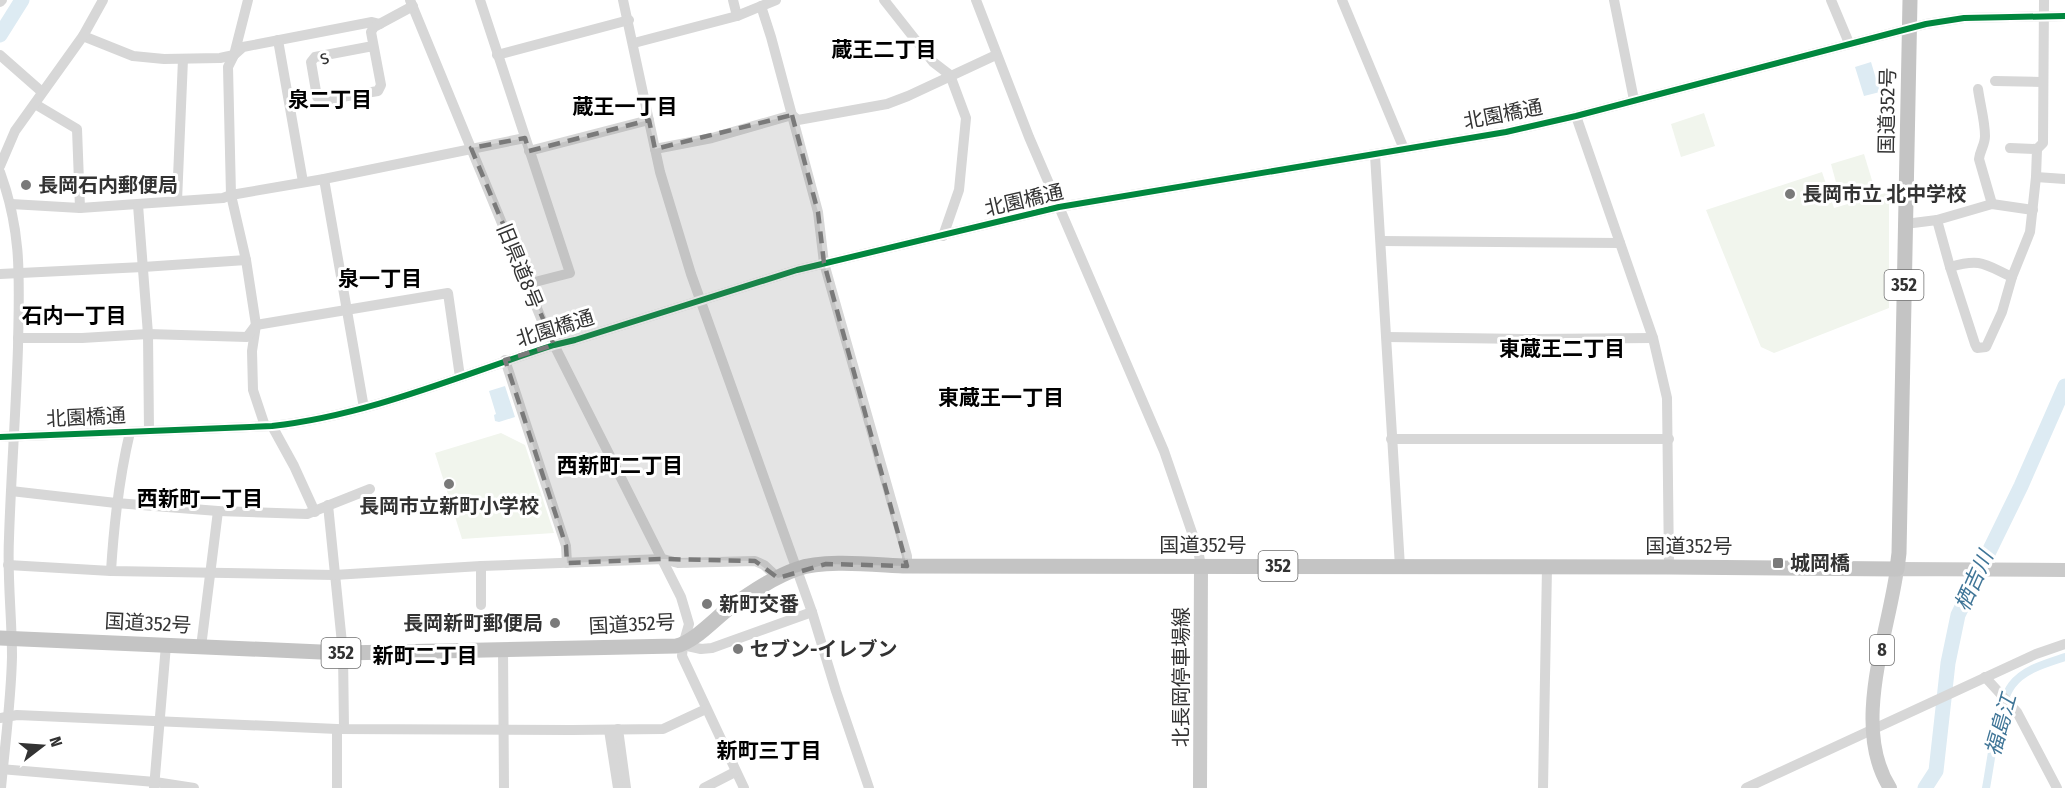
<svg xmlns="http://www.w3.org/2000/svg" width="2065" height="788" viewBox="0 0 2065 788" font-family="'Fira Sans Condensed','Noto Sans JP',sans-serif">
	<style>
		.green { fill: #f1f5ed }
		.water { fill: #ddebf3 }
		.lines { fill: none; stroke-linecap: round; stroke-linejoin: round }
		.canal { stroke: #ddebf3; stroke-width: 8 }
		.river { stroke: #ddebf3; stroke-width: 15 }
		.minor { stroke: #d7d7d7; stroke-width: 10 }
		.major { stroke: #cacaca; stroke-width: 14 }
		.highway { stroke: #c4c4c4; stroke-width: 15 }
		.cycleway-casing { stroke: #fff; stroke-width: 10 }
		.cycleway { stroke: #00873e; stroke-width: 6 }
		.marked { fill: #7a7a7a; fill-opacity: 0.2; stroke: #7a7a7a; stroke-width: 4.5; stroke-dasharray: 12 8; stroke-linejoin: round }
		.poi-dot { fill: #7a7a7a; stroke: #fff; stroke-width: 2 }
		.labels { text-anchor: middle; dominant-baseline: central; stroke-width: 6; stroke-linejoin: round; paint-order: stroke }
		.shield { fill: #fff; stroke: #707070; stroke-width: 1.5 }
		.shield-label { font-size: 18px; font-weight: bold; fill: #333 }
		.street-label { font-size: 20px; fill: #333; stroke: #fff }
		.poi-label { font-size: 20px; font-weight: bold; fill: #333; stroke: #fff; text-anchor: start }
		.neighbourhood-label { font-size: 21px; font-weight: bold; fill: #000; stroke: #fff }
		.water-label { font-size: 21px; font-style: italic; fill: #3f7597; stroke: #fff }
	</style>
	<rect width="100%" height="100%" fill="#fff"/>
	<g class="green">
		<polygon points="1704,113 1715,146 1681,157 1671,124"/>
		<polygon points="1864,154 1874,187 1840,197 1831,164"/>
		<polygon points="1822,172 1834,208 1889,192 1889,308 1774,353 1761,347 1706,210"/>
		<polygon points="501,433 525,445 554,533 462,539 435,453"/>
	</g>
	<g class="water">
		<polygon points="1871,62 1880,92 1864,96 1855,67"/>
		<polygon points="505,386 515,417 499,422 495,421 494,415 496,414 489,391"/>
	</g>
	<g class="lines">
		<path class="canal" d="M1986 788C1991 762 1997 705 2012 685 2024 669 2047 663 2065 657"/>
		<g class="river">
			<polyline points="0,35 22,0"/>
			<polyline points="1925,788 1936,771 1948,663 1958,615 2021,486 2065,386"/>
		</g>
		<g class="minor">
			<polyline points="248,0 234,55 228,67 231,195 246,260 256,325 252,351 253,390 265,426"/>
			<polyline points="410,0 543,323 681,597 689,624 683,645 682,656 744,788"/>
			<polyline points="480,0 570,273 527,284"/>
			<polyline points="623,0 660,172 691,274 812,612 836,691 869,788"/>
			<polyline points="733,0 737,16"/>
			<polyline points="884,0 933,62 950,75 966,118 959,190 943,236"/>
			<polyline points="976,0 1029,137 1164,451 1198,550 1201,566"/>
			<polyline points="1342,0 1404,149"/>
			<polyline points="1614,0 1634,100"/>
			<polyline points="1831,0 1849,43"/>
			<polyline points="0,2 2,0"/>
			<polyline points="761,6 771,37 818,212 824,263 907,556 907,566"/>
			<polyline points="83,36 133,56 164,59 220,58 234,55 243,47 372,22 380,24"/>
			<polyline points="278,40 303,182"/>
			<polyline points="634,43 737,16 776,0"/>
			<polyline points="373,46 315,57 311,62 317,97 323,100 378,91 381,85 371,32 374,27 413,6"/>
			<polyline points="0,55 42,92"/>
			<polyline points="497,55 629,20"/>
			<polyline points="1995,81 2042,82"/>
			<path d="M1978 89C1980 104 1985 121 1985 136 1985 145 1980 150 1979 159L1992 204"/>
			<polyline points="35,104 77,129 80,208"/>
			<polyline points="1576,116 1653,338 1667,398 1669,567"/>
			<polyline points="655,149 712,138 792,115 798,120 887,104 908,96 996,55"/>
			<polyline points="2037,149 2043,143 2044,0"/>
			<polyline points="529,151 649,120"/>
			<polyline points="1375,155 1400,567"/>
			<polyline points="0,166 15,131 83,36 103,0"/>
			<path d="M0 172C23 234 19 283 18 347 16 411 11 475 9 538 7 578 12 617 12 657 11 701 5 744 1 788"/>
			<polyline points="2036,177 2065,179"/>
			<polyline points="324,179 364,408"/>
			<polyline points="177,201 183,59"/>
			<polyline points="11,204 80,208 223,198 231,195 324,179 525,138"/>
			<polyline points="138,205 148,334 149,431"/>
			<polyline points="1937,220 1950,267 1975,344 1977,348 1986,347 2002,312 2012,277 2030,232 2036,177 2037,149 2010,148"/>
			<polyline points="1905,224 1937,220 1992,204 2033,210"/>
			<polyline points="1381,241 1620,243"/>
			<path d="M1950 267C1981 258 1984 264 2012 277"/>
			<polyline points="0,274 143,267 246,260"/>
			<polyline points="1387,337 1532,339 1653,338"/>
			<polyline points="18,338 82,338 148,334 247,337 256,325 448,293 460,377"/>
			<polyline points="505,360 566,546 567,563"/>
			<polyline points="272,426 294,466 315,512"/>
			<path d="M0 437 272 426C370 415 461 375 554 345L575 340 797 270 1059 207 1506 132 1576 116 1926 24 1964 18 2065 16"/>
			<polyline points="1391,439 1669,439"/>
			<polyline points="11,491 116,503 218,511 307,514 370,489"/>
			<polyline points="328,505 343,653 344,729"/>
			<polyline points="8,565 111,571 334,575 481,566 663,559 678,563 755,561 764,565 778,578"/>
			<path d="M111 571C114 523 119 478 130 432"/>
			<polyline points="481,605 481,566"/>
			<polyline points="683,645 701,649 712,648 812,612"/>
			<polyline points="201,647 218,511"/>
			<polyline points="503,649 504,788"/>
			<polyline points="1985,677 2017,712 2057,788"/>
			<polyline points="0,718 17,715 337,729 572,730 663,729 706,709"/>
			<polyline points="337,729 337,788"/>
			<polyline points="618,729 626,788"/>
			<polyline points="609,730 618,788"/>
			<polyline points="0,769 155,782 194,788"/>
			<polyline points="154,788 166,645"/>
			<polyline points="704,788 735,772"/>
			<polyline points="1543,788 1547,567"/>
			<polyline points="1746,788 2036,654 2065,644"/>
		</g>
		<g class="major">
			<polyline points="1200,788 1201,566"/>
			<path d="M1890 788C1851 727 1888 635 1897 569L2065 570"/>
		</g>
		<path class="highway" d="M0 638 343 653 676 646C695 642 716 617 732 606 752 592 774 577 797 569 825 559 876 565 907 566L1669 567 1897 569 1899 553 1910 0"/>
		<g class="cycleway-casing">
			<path id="cycleway" d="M0 437 272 426C370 415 461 375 554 345L575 340 797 270 1059 207 1506 132 1576 116 1926 24 1964 18 2065 16"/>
		</g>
		<use href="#cycleway" class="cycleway"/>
	</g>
	<path class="marked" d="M792 115 818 212 824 263 907 566 826 564 778 578 755 561 663 559 567 563 566 546 505 360 554 345 471 148 525 138 529 151 649 120 655 149Z"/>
	<g class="poi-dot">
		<circle cx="26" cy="185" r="6"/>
		<circle cx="1790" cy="194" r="6"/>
		<circle cx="449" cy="484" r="6"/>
		<rect x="1772" y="557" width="12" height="12" rx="3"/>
		<circle cx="707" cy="604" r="6"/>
		<circle cx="555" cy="623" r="6"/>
		<circle cx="738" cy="649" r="6"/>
	</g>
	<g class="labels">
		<g class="shield">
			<rect x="1884.5" y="270" width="39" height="30" rx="4.5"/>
			<rect x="1258.5" y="551" width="39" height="30" rx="4.5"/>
			<rect x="1870" y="635" width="24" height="30" rx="4.5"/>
			<rect x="321.5" y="638" width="39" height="30" rx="4.5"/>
		</g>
		<g class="shield-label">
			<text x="1904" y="285">352</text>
			<text x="1278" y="566">352</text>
			<text x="1882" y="650">8</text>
			<text x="341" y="653">352</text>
		</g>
		<g class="street-label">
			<text transform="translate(324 57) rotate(-19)">s</text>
			<text transform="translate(1887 111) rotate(-89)">国道352号</text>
			<text transform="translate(1503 114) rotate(-11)">北園橋通</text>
			<text transform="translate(1024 200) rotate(-13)">北園橋通</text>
			<text transform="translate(520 266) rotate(68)">旧県道8号</text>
			<text transform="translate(555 328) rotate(-17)">北園橋通</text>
			<text transform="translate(86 417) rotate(-3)">北園橋通</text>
			<text x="1203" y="545">国道352号</text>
			<text x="1689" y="546">国道352号</text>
			<text transform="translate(148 623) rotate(3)">国道352号</text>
			<text transform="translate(632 624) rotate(-3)">国道352号</text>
			<text transform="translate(1181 677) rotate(-90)">北長岡停車場線</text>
		</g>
		<g class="poi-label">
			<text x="38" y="185">長岡石内郵便局</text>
			<text x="1802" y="194">長岡市立 北中学校</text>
			<text x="449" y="506" text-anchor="middle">長岡市立新町小学校</text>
			<text x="1790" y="563">城岡橋</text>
			<text x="719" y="604">新町交番</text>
			<text x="543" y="623" text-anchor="end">長岡新町郵便局</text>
			<text x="750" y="649">セブン-イレブン</text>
		</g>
		<g class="neighbourhood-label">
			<text x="884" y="50">蔵王二丁目</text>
			<text x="330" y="100">泉二丁目</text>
			<text x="625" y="107">蔵王一丁目</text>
			<text x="380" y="279">泉一丁目</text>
			<text x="74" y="316">石内一丁目</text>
			<text x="1562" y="349">東蔵王二丁目</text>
			<text x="1001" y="398">東蔵王一丁目</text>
			<text x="620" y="466">西新町二丁目</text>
			<text x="200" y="499">西新町一丁目</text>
			<text x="425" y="656">新町二丁目</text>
			<text x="769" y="751">新町三丁目</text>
		</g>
		<g class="water-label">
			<text transform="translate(1974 581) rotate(-66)">栖吉川</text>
			<text transform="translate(2001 725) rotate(-74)">福島江</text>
		</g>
	</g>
	<g transform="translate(42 746) rotate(73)" stroke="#ffffff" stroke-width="4.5" paint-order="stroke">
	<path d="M0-4.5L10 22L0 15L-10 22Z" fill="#333333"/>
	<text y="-9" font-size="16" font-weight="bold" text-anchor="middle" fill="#333333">N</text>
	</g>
</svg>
